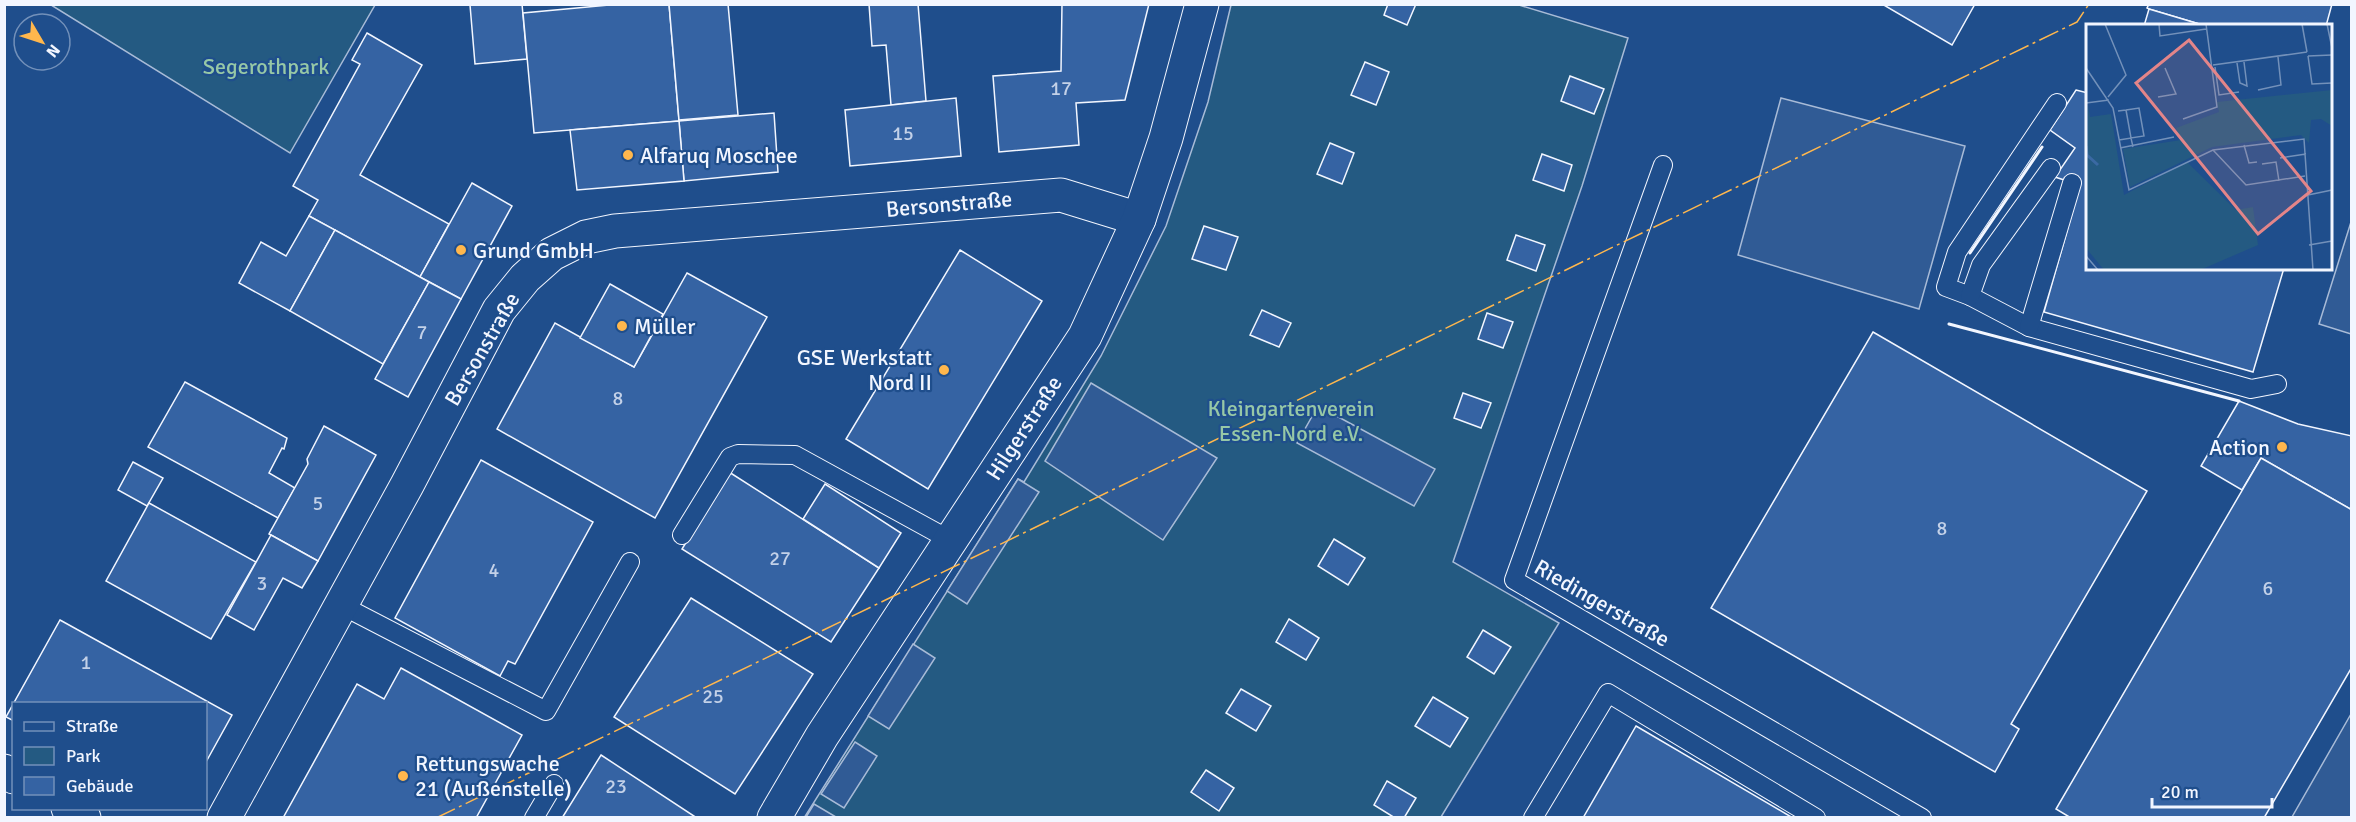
<svg xmlns="http://www.w3.org/2000/svg" width="2356" height="822" viewBox="0 0 2356 822" font-family="Signika,sans-serif">
	<style>
		.green { fill: #245a82; stroke: #a8bbd7; stroke-width: 1.5 }
		.parking { fill: #305b95; stroke: #a8bbd7; stroke-width: 1.5 }
		.building { fill: #3563a3; stroke: #f2f6ff; stroke-width: 1.5 }
		.lines { fill: none; stroke-linecap: round; stroke-linejoin: round }
		.service-casing { stroke: #f2f6ff; stroke-width: 20 }
		.minor-casing { stroke: #f2f6ff; stroke-width: 35 }
		.service { stroke: #1f4e8c; stroke-width: 18 }
		.minor { stroke: #1f4e8c; stroke-width: 33 }
		.wall { stroke: #f2f6ff; stroke-width: 3 }
		.power { stroke: #ffb74d; stroke-width: 1.5; stroke-dasharray: 21 4.5 3 4.5; stroke-linecap: butt }
		.poi-dot { fill: #ffb74d; stroke: #1f4e8c; stroke-width: 2 }
		.labels { text-anchor: middle; dominant-baseline: central; stroke-width: 4.5; stroke-linejoin: round; paint-order: stroke }
		.number-label { font-size: 20px; fill: #c3d1e8 }
		.park-label { font-size: 22px; fill: #97c8a6; stroke: #1f4e8c }
		.poi-label { font-size: 22px; fill: #f2f6ff; stroke: #1f4e8c; text-anchor: start }
		.street-label { font-size: 22px; fill: #f2f6ff; stroke: #1f4e8c }
		.inset-river { fill: none; stroke: #3b69a3; stroke-width: 3 }
		.inset-road { fill: none; stroke: #7391ba; stroke-width: 1.5 }
		.view { fill: #e38589; fill-opacity: 0.15; stroke: #e38589; stroke-width: 3 }
		.inset-edge { fill: none; stroke: #f2f6ff; stroke-width: 3 }
	</style>
	<rect width="100%" height="100%" fill="#1f4e8c"/>
	<g class="green">
		<polygon points="51,5 375,5 290,153"/>
		<polygon points="1231,5 1519,5 1628,38 1582,186 1453,562 1559,623 1441,817 804,818 1018,479 1024,482 1101,356 1166,226 1208,102"/>
	</g>
	<g class="parking">
		<polygon points="1781,98 1965,146 1919,309 1738,255"/>
		<polygon points="2351,222 2351,334 2319,324"/>
		<polygon points="1091,383 1217,458 1163,540 1045,461"/>
		<polygon points="1318,406 1435,469 1414,506 1297,443"/>
		<polygon points="1018,479 1039,492 967,604 947,591"/>
		<polygon points="913,644 935,658 889,729 868,716"/>
		<polygon points="2351,714 2351,817 2292,817"/>
		<polygon points="855,742 877,756 844,808 821,794"/>
		<polygon points="814,804 836,817 806,817"/>
	</g>
	<g class="building">
		<polygon points="522,4 527,59 475,64 470,5"/>
		<polygon points="620,4 669,4 679,121 534,133 523,13"/>
		<polygon points="669,4 728,4 738,115 679,120"/>
		<polygon points="869,4 918,4 926,101 891,105 886,45 872,46"/>
		<polygon points="1062,4 1149,4 1125,100 1076,103 1079,145 999,152 993,76 1061,71"/>
		<polygon points="1388,4 1416,4 1407,25 1384,15"/>
		<polygon points="1882,4 1975,4 1952,45"/>
		<polygon points="2149,4 2332,4 2326,26 2206,26 2149,9 2147,8"/>
		<polygon points="2149,9 2206,26 2144,26"/>
		<polygon points="367,33 422,65 360,175 449,224 420,277 309,216 318,200 293,186 360,64 352,60"/>
		<polygon points="1365,62 1389,72 1376,105 1351,95"/>
		<polygon points="1570,76 1604,89 1594,114 1561,101"/>
		<polygon points="2076,90 2088,93 2088,268 2284,268 2253,372 2044,312 2080,185 2055,177 2075,148 2050,130"/>
		<polygon points="956,98 961,156 850,166 845,110"/>
		<polygon points="774,113 778,172 684,181 679,121"/>
		<polygon points="679,121 684,181 577,190 570,130"/>
		<polygon points="1330,143 1354,153 1342,184 1317,174"/>
		<polygon points="1542,154 1572,165 1564,191 1533,180"/>
		<polygon points="472,183 512,206 461,299 420,277"/>
		<polygon points="309,216 335,230 290,311 239,283 261,242 286,256"/>
		<polygon points="1204,226 1238,237 1226,270 1192,259"/>
		<polygon points="335,230 429,282 383,364 290,311"/>
		<polygon points="1516,235 1545,245 1536,271 1507,260"/>
		<polygon points="960,250 1042,301 928,489 846,439"/>
		<polygon points="687,273 767,317 655,518 497,429 555,323 634,367"/>
		<polygon points="429,282 461,299 408,397 375,379"/>
		<polygon points="610,284 663,314 634,367 580,338"/>
		<polygon points="1262,310 1291,323 1279,347 1250,335"/>
		<polygon points="1487,313 1513,322 1503,348 1478,339"/>
		<polygon points="1873,332 2147,491 2011,724 2019,729 1995,772 1711,608"/>
		<polygon points="185,382 287,438 284,449 282,448 269,473 295,488 278,518 148,447"/>
		<polygon points="1463,393 1491,403 1481,428 1454,418"/>
		<polygon points="2239,401 2298,424 2352,436 2352,510 2261,458 2242,490 2201,466"/>
		<polygon points="324,426 376,455 318,561 269,534 308,464 307,459"/>
		<polygon points="2261,458 2352,510 2352,667 2264,818 2071,818 2056,809"/>
		<polygon points="481,460 593,522 515,664 508,661 500,676 395,618"/>
		<polygon points="133,462 163,478 147,506 118,490"/>
		<polygon points="729,472 879,568 831,642 682,549"/>
		<polygon points="825,484 901,533 879,568 803,519"/>
		<polygon points="149,503 256,562 211,639 106,581"/>
		<polygon points="271,535 318,561 302,588 283,578 254,630 227,615"/>
		<polygon points="1334,539 1365,558 1348,585 1318,566"/>
		<polygon points="691,598 813,674 735,794 614,717"/>
		<polygon points="1289,619 1319,638 1306,660 1276,642"/>
		<polygon points="60,620 232,715 206,762 206,704 14,704 14,721 6,717"/>
		<polygon points="1483,630 1511,647 1494,674 1467,657"/>
		<polygon points="401,668 522,735 476,818 283,818 357,684 384,699"/>
		<polygon points="1241,689 1271,706 1256,731 1226,713"/>
		<polygon points="1433,697 1468,718 1450,747 1415,726"/>
		<polygon points="1636,726 1793,818 1583,818"/>
		<polygon points="601,755 697,818 562,818"/>
		<polygon points="1206,770 1234,788 1219,811 1191,792"/>
		<polygon points="1387,781 1416,798 1404,818 1395,818 1374,805"/>
	</g>
	<g class="lines">
		<g class="service-casing">
			<g id="service">
				<polyline points="2057,103 1957,252 1946,287 1970,296 2029,327 2251,389 2277,384"/>
				<polyline points="1663,165 1514,580 1922,818"/>
				<polyline points="1970,296 1981,265 2051,168"/>
				<polyline points="2029,327 2072,183"/>
				<polyline points="682,535 730,457 738,454 795,455 950,540"/>
				<polyline points="341,605 546,711 630,562"/>
				<polyline points="534,818 554,784"/>
				<polyline points="1533,818 1608,693 1816,818"/>
			</g>
		</g>
		<g class="minor-casing">
			<g id="minor">
				<polyline points="4,771 14,777"/>
				<polyline points="68,808 84,818"/>
				<polyline points="224,818 407,485 499,310 525,278 552,254 586,237 615,231 1061,195 1139,219"/>
				<polyline points="774,818 822,736 1085,336 1139,219 1166,138 1202,4"/>
			</g>
		</g>
		<use href="#service" class="service"/>
		<use href="#minor" class="minor"/>
		<g class="wall">
			<polyline points="1970,253 2042,147"/>
			<polyline points="1949,324 2239,401"/>
		</g>
		<polyline class="power" points="436,818 2077,22 2089,4"/>
	</g>
	<g class="poi-dot">
		<circle cx="628" cy="155" r="6"/>
		<circle cx="461" cy="250" r="6"/>
		<circle cx="622" cy="326" r="6"/>
		<circle cx="944" cy="370" r="6"/>
		<circle cx="2282" cy="447" r="6"/>
		<circle cx="403" cy="776" r="6"/>
	</g>
	<g class="labels">
		<g class="number-label">
			<text x="1061" y="88">17</text>
			<text x="903" y="133">15</text>
			<text x="422" y="332">7</text>
			<text x="618" y="398">8</text>
			<text x="318" y="503">5</text>
			<text x="1942" y="528">8</text>
			<text x="780" y="558">27</text>
			<text x="494" y="570">4</text>
			<text x="262" y="583">3</text>
			<text x="2268" y="588">6</text>
			<text x="86" y="662">1</text>
			<text x="713" y="696">25</text>
			<text x="616" y="786">23</text>
		</g>
		<g class="park-label">
			<text x="266" y="66">Segerothpark</text>
			<text x="1291" y="408">Kleingartenverein<tspan x="1291" dy="25">Essen-Nord e.V.</tspan></text>
		</g>
		<g class="poi-label">
			<text x="640" y="155">Alfaruq Moschee</text>
			<text x="473" y="250">Grund GmbH</text>
			<text x="634" y="326">Müller</text>
			<text x="932" y="357" text-anchor="end">GSE Werkstatt<tspan x="932" dy="25">Nord II</tspan></text>
			<text x="2270" y="447" text-anchor="end">Action</text>
			<text x="415" y="763">Rettungswache<tspan x="415" dy="25">21 (Außenstelle)</tspan></text>
		</g>
		<g class="street-label">
			<text transform="translate(949 204) rotate(-5)">Bersonstraße</text>
			<text transform="translate(482 349) rotate(-60)">Bersonstraße</text>
			<text transform="translate(1024 428) rotate(-57)">Hilgerstraße</text>
			<text transform="translate(1602 603) rotate(30)">Riedingerstraße</text>
		</g>
	</g>
	<g transform="translate(2086 24)">
		<rect width="246" height="246" fill="#1f4e8c"/>
		<path d="M246 66V102L235 95 225 96 223 119 215 111 126 123 44 163 37 125 95 116 90 104 133 88 131 78ZM2 81 4 93 25 90 38 171 101 138 150 186 167 183 172 221 114 246H18L0 224Z" fill="#245a82"/>
		<path class="inset-river" d="M0 122 1 131 12 141"/>
		<path class="inset-road" d="M19 0 40 51 22 73M73 0 74 12 120 5M216 0 221 28M241 0 246 24M222 32 226 60 246 59M222 32 246 31M151 39 154 59 161 62 158 38M127 41 221 28M129 43 133 71 153 68M0 44 27 84 43 166 127 126 218 115 227 246M172 66 195 61 192 33M72 73 90 70 79 44M0 79 23 76M32 87 40 86 53 84 58 112 45 114 40 86M97 95 131 83 120 0M33 116 45 114 47 123M158 121 163 139 171 138M34 124 88 113M127 126 160 161 219 152M194 134 220 130M176 140 190 138 193 157M222 171 246 166M223 221 246 217M0 232 12 246"/>
		<path class="view" d="M103 16 225 167 172 210 50 59Z"/>
		<rect width="246" height="246" class="inset-edge"/>
	</g>
	<rect width="2356" height="822" fill="none" stroke="#f2f6ff" stroke-width="12"/>
	<rect x="12" y="702" width="195" height="108" fill="#1f4e8c" stroke="#7391ba" stroke-width="1.5"/>
	<rect x="24" y="722" width="30" height="9" fill="#1f4e8c" stroke="#7391ba" stroke-width="1.5"/>
	<text x="66" y="732" font-size="18" fill="#f2f6ff">Straße</text>
	<rect x="24" y="747" width="30" height="18" fill="#245a82" stroke="#7391ba" stroke-width="1.5"/>
	<text x="66" y="762" font-size="18" fill="#f2f6ff">Park</text>
	<rect x="24" y="777" width="30" height="18" fill="#3563a3" stroke="#7391ba" stroke-width="1.5"/>
	<text x="66" y="792" font-size="18" fill="#f2f6ff">Gebäude</text>
	<g transform="translate(42 42) rotate(129)"><circle r="28" fill="#1f4e8c" stroke="#7391ba" stroke-width="1.5"/>
	<path d="M0-4.5L10 22L0 15L-10 22Z" fill="#ffb74d"/>
	<text y="-9" font-size="16" font-weight="bold" text-anchor="middle" fill="#f2f6ff">N</text>
	</g>
	<path d="M2152 798v9h120v-9" fill="none" stroke="#f2f6ff" stroke-width="3"/>
	<text x="2161" y="798" font-size="18" fill="#f2f6ff" stroke="#1f4e8c" stroke-width="4.5" paint-order="stroke">20 m</text>
</svg>
